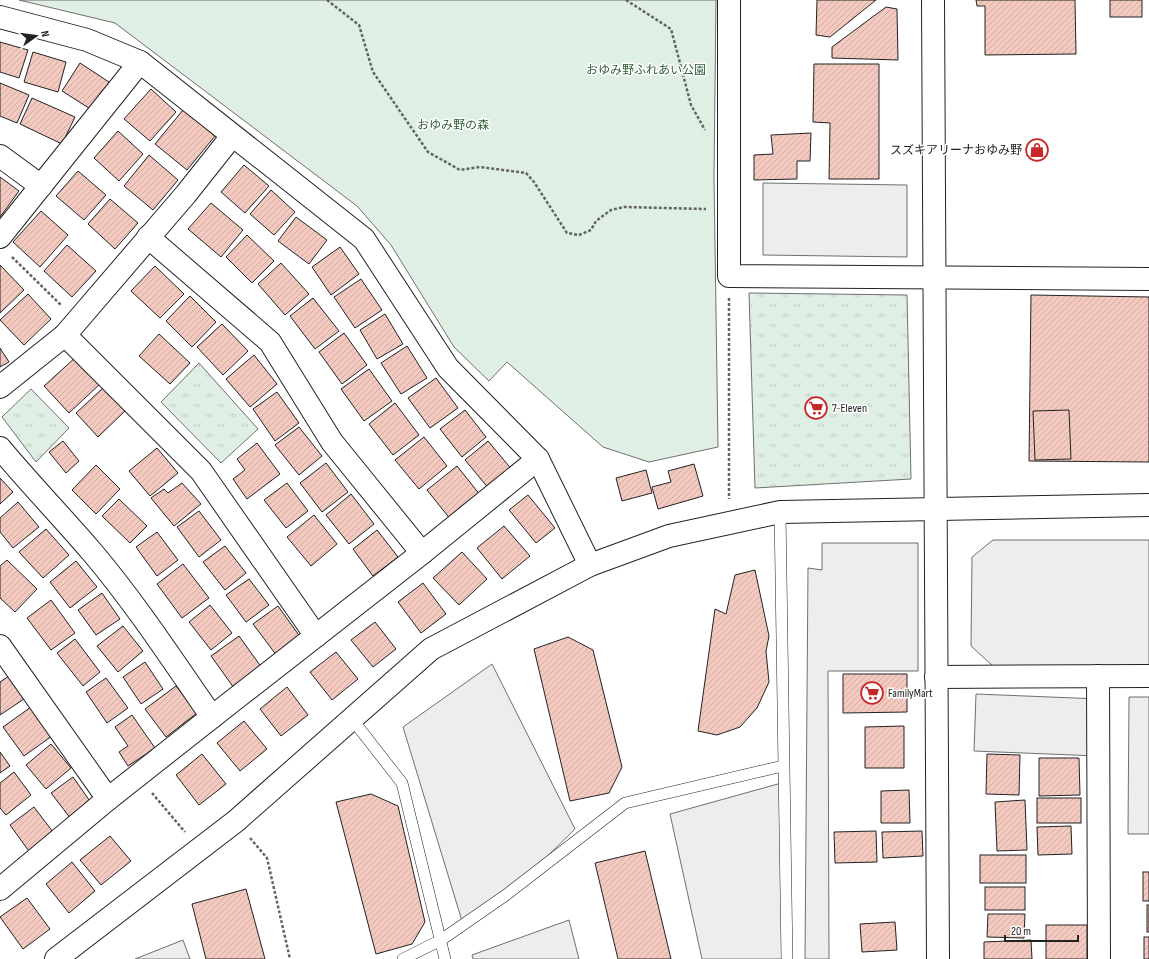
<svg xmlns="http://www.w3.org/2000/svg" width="1149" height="959" viewBox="0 0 1149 959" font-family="'Sofia Sans Condensed','Noto Sans JP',sans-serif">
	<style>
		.grass { fill: url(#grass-tufts); stroke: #6f6f6f }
		.green { fill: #e0efe3; stroke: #6f6f6f }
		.parking { fill: #ededed; stroke: #6f6f6f }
		.building { fill: url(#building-hatch); stroke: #222 }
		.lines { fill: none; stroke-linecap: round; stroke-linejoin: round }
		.service-casing { stroke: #222; stroke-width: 12 }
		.minor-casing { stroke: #222; stroke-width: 24 }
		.tertiary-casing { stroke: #222; stroke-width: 24 }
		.path { stroke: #646464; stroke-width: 2.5; stroke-dasharray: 3 2; stroke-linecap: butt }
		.service { stroke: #fff; stroke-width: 11 }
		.minor { stroke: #fff; stroke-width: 22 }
		.tertiary { stroke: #fff; stroke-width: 22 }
		.labels { text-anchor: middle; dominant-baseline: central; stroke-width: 3; stroke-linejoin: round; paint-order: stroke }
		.park-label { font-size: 12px; fill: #2f5e38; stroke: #fff }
		.poi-label { font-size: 12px; fill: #222; stroke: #fff; text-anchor: start }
	</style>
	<defs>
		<pattern id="grass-tufts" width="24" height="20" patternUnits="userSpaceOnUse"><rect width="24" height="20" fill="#e0efe3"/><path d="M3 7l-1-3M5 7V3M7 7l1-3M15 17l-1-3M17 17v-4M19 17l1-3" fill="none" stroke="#c0cdc2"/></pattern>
		<pattern id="building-hatch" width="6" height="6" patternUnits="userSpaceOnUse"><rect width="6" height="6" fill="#f3c9c0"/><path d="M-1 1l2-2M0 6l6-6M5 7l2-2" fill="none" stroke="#d0aca5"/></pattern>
	</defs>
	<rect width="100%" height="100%" fill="#fff"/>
	<g class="grass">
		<polygon points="749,293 907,295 911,479 755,488"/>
		<polygon points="199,363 258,429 221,463 161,402"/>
		<polygon points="31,389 69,428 36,462 2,417"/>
	</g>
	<polygon class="green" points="19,0 716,0 714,177 718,447 649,462 603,447 507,362 489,381 454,347 391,245 357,206 115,23"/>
	<g class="parking">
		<polygon points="763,183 907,185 907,257 763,255"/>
		<polygon points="993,540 1149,540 1149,667 993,666 971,646 972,557"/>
		<polygon points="822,543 918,543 918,671 828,671 829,959 805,959 808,568 822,570"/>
		<polygon points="492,664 575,829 517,886 462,921 403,727"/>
		<polygon points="976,694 1099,699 1097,756 974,751"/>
		<polygon points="1129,697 1149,697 1149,834 1128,834"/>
		<polygon points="785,782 785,959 702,959 670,814"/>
		<polygon points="569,920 579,959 473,959 472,955"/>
		<polygon points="183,940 190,959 135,959"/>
	</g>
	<g class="building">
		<polygon points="817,0 876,0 830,37 816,35"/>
		<polygon points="976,0 1075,0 1076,54 985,55 985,6 977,6"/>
		<rect x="1110" y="0" width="32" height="17"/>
		<polygon points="886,7 897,9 898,60 832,58 832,47"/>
		<polygon points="0,42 28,50 19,78 0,72"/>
		<polygon points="33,52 66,62 58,92 24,82"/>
		<polygon points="80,63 109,82 92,110 62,91"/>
		<polygon points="814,64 879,64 879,179 829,179 830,123 813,122"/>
		<polygon points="0,83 29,95 17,123 0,116"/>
		<polygon points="151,89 176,112 150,141 124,119"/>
		<polygon points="32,98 75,117 62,144 20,124"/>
		<polygon points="183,110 215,136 187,170 155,144"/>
		<polygon points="118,131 143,154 119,181 94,158"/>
		<polygon points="811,133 810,161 797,161 797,179 754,180 754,155 773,154 771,135"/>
		<polygon points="149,155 178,180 153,210 124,186"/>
		<polygon points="244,165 269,186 245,213 221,192"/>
		<polygon points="78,171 106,195 84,220 56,196"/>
		<polygon points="0,177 19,191 0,217"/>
		<polygon points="271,190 295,212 274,235 250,214"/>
		<polygon points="110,199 138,223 115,249 88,224"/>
		<polygon points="211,203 243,230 221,257 188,229"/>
		<polygon points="41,211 68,235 40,267 13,242"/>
		<polygon points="296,217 327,240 309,264 278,241"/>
		<polygon points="247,235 274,261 252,283 226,257"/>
		<polygon points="67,245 96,271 72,297 44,271"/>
		<polygon points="340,247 359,274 331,295 312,267"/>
		<polygon points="281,263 309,294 285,315 258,284"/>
		<polygon points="0,265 24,290 0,313"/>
		<polygon points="155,266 184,294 160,318 131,291"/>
		<polygon points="361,279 382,310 355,328 334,297"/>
		<polygon points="28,294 51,319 24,345 0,320"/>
		<polygon points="1031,295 1149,297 1149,462 1029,461"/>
		<polygon points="190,296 216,322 192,347 166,321"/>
		<polygon points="313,298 339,331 315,349 290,316"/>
		<polygon points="385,314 403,344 377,359 360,330"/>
		<polygon points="222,324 248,351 223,375 197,347"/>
		<polygon points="344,333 367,365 342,384 319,352"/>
		<polygon points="159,334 190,363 170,384 139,356"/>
		<polygon points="407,346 427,378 401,394 381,363"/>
		<polygon points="0,348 9,362 0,367"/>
		<polygon points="254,355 277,384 250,407 226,379"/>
		<polygon points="77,356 101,383 69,413 44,386"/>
		<polygon points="369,369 392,401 364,421 341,389"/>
		<polygon points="436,378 458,408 430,428 408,398"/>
		<polygon points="103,388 125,411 98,437 76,413"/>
		<polygon points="277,392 299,423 275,441 253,409"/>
		<polygon points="395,403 419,435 393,455 369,424"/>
		<polygon points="465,410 486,437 462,457 440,429"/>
		<polygon points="1069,410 1071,459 1035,460 1033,411"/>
		<polygon points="299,427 322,456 299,475 275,445"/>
		<polygon points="424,437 447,466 419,489 395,460"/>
		<polygon points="63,441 79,461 66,473 49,452"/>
		<polygon points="488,441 513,471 490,490 465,460"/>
		<polygon points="257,443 280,474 247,499 233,479 245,470 237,459"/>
		<polygon points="157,448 178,473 150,496 129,471"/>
		<polygon points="326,463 348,492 322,512 300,483"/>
		<polygon points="694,464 703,496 658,509 652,487 671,482 668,471"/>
		<polygon points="96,465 120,489 96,514 72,490"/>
		<polygon points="457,466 481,496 451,520 427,490"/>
		<polygon points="646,470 652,493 622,501 616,478"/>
		<polygon points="0,478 13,492 0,504"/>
		<polygon points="182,483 201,504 174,526 151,498 164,489 168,493"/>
		<polygon points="287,483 308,511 286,528 264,500"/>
		<polygon points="351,494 374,524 349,544 326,515"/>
		<polygon points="528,495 555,528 536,543 509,510"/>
		<polygon points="119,499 147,526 130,543 102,516"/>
		<polygon points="18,502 39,527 13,548 0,532 0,518"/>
		<polygon points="199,511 221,540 199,557 177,527"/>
		<polygon points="314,515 337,544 311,566 287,537"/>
		<polygon points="504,526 530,556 502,579 477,548"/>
		<polygon points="46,529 69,555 43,578 19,552"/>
		<polygon points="377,530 398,557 373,576 353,549"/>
		<polygon points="157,532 178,560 157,576 136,547"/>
		<polygon points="225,546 246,573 225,590 203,562"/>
		<polygon points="462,552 487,579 459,605 433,578"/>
		<polygon points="7,560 37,589 15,612 0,598 0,566"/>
		<polygon points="76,561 97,587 70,608 50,582"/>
		<polygon points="183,564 209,598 182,618 157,584"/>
		<polygon points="755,570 769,636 766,651 769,682 757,708 740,727 717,735 698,731 715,609 726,614 735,575"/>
		<polygon points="249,579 269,605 246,622 226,595"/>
		<polygon points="423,583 446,614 421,633 398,602"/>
		<polygon points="102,593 120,619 96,635 78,610"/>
		<polygon points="51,600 75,633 51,650 27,618"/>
		<polygon points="210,605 232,633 211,650 189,622"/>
		<polygon points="278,606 301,638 277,656 253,624"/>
		<polygon points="375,622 396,649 373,667 351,640"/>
		<polygon points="123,626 143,651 118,672 97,646"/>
		<polygon points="239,636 262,668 234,688 211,656"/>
		<polygon points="568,637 593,650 622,767 609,793 570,801 534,649"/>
		<polygon points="75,639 100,672 83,686 57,653"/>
		<polygon points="336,652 358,679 332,700 310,672"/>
		<polygon points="145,662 163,689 141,704 123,677"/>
		<polygon points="843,674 907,674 907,712 843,713"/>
		<polygon points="9,676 24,699 0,715 0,682"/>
		<polygon points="106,678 128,708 107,723 86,692"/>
		<polygon points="176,686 197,713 166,737 145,709"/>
		<polygon points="287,687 308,715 281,736 260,709"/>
		<polygon points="31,707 52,736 24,756 3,727"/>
		<polygon points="132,715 155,748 128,766 119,752 128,746 115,727"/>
		<polygon points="244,721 267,749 240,771 217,743"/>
		<polygon points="904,726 904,768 865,768 865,727"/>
		<polygon points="51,744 71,768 46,789 26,765"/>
		<polygon points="0,752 10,766 0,773"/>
		<polygon points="202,754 226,784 199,805 176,775"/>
		<polygon points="987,754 1020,755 1019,795 986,794"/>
		<polygon points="1039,758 1079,758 1080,795 1039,796"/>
		<polygon points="14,772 31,795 6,815 0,808 0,783"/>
		<polygon points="73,777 92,804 71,819 51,793"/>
		<polygon points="909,790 910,823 881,823 881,791"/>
		<polygon points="371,794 398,806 425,922 412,944 376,954 336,802"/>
		<rect x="1037" y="798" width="44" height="25"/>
		<polygon points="1025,800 1027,850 997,851 995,802"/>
		<polygon points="34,807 56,836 31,854 10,825"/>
		<polygon points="1071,826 1072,854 1038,855 1037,827"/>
		<polygon points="876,831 877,862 835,863 834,832"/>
		<polygon points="922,831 923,856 883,858 882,832"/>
		<polygon points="110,836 131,861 101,885 80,860"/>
		<polygon points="645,851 671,959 618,959 595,863"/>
		<rect x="980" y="855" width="46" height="28"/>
		<polygon points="72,862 95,891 69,913 46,884"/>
		<rect x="1143" y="872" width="6" height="29"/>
		<rect x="985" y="887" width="40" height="23"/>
		<polygon points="246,889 265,959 206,959 192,904"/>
		<polygon points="27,898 50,929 23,949 0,917"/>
		<rect x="1147" y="905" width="2" height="27"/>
		<polygon points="988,914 1025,914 1024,938 987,937"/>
		<polygon points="895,922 897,950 862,952 860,924"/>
		<rect x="1046" y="925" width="41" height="34"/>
		<rect x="1144" y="937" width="5" height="22"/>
		<polygon points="1031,940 1032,959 984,959 984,942"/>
	</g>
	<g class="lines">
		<g class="service-casing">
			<g id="service">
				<polyline points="780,512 787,959"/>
				<polyline points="352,719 402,783 445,959"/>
				<polyline points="403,959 441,940 506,895 625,803 783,766"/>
			</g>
		</g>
		<g class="minor-casing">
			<g id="minor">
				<polyline points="729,0 729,276 1149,279"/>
				<polyline points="933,0 938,959"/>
				<polyline points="0,17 87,40 140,62 364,239 448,368 538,459 590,565"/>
				<polyline points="0,156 41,186"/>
				<polyline points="0,237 140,62"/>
				<polyline points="148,237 270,342 332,442 422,553"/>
				<polyline points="65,335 201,471 316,636"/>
				<polyline points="0,387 65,335 186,194 232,136"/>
				<path d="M0 448C30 484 62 517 92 552 136 604 173 661 212 717L422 553 538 459"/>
				<polyline points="0,646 108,799 212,717"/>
				<polyline points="1098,676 1099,959"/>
				<polyline points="936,677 1149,676"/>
				<polyline points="0,889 108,799"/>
			</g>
		</g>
		<g class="tertiary-casing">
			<polyline id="tertiary" points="56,959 236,821 431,649 590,565 669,536 780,512 1149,505"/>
		</g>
		<g class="path">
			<polyline points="327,0 359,25 373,72 428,152 460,170 480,167 526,173 534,182 567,233 579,235 591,230 596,221 611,210 624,207 706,209"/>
			<polyline points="626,0 671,29 691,105 705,130"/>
			<polyline points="12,257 61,305"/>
			<polyline points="729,298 729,499"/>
			<polyline points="152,793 185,832"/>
			<polyline points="250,838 267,858 290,959"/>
		</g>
		<use href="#service" class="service"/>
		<use href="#minor" class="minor"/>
		<use href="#tertiary" class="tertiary"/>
	</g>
	<defs>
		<g id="shop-ring" transform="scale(1.15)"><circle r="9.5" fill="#fff" stroke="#c62828" stroke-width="1.5"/><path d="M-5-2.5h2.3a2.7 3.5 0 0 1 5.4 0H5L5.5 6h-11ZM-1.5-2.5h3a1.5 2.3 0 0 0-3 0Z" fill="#c62828"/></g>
		<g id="supermarket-ring" transform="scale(1.15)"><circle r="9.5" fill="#fff" stroke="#c62828" stroke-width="1.5"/><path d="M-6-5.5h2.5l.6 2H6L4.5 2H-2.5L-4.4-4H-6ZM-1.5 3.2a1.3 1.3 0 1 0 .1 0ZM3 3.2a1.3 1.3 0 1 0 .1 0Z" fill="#c62828"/></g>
	</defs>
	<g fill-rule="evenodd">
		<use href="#shop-ring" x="1037" y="150"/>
		<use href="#supermarket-ring" x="816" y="408"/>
		<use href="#supermarket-ring" x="872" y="693"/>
	</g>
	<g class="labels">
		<g class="park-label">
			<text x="646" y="70">おゆみ野ふれあい公園</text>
			<text x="453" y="125">おゆみ野の森</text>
		</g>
		<g class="poi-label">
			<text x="1022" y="150" text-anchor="end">スズキアリーナおゆみ野</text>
			<text x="832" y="408">7-Eleven</text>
			<text x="888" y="693">FamilyMart</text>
		</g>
	</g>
	<g transform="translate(36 36) rotate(76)" stroke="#ffffff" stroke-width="3" paint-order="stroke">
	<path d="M0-3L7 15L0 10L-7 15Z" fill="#222222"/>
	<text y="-6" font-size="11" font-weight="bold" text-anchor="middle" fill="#222222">N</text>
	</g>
	<path d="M1005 935v6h73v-6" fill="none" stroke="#222222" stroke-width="2"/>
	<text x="1011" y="935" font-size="12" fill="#222222" stroke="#ffffff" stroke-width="3" paint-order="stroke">20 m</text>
</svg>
